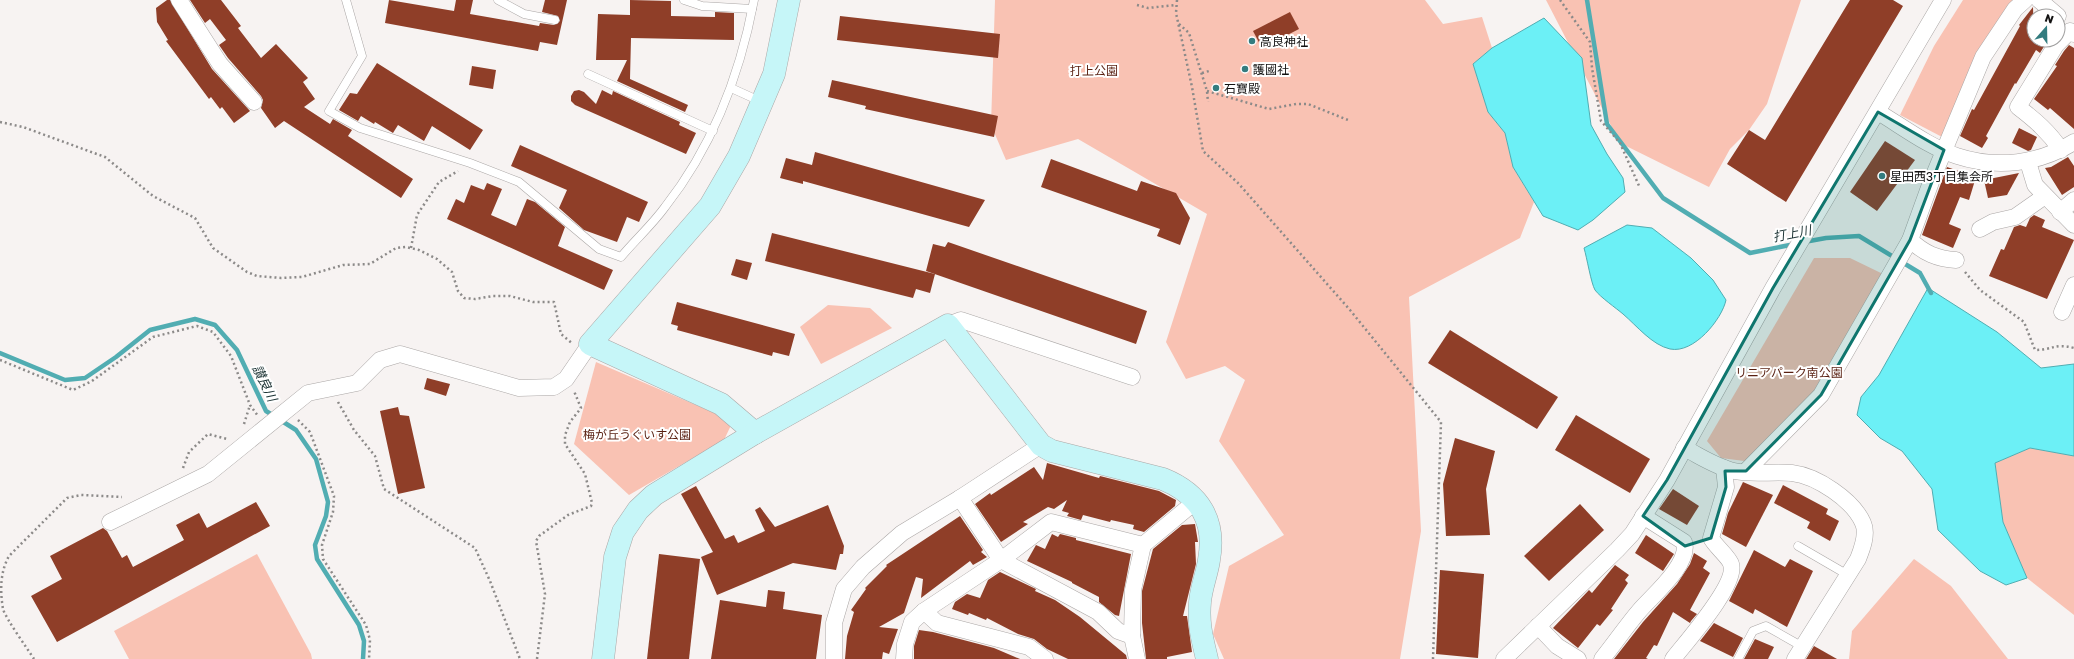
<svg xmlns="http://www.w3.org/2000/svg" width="2074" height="659" viewBox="0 0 2074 659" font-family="'Golos Text','Noto Sans JP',sans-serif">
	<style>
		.green { fill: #f9c2b3 }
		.water { fill: #6cf0f6; stroke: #51adb2 }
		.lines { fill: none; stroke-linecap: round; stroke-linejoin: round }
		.stream { stroke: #51adb2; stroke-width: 4.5 }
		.building { fill: #8f3e28 }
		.lane-casing { stroke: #aba7a6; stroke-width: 9 }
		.street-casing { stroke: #aba7a6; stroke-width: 17 }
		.secondary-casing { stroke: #aba7a6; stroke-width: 23 }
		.path { stroke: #8c8a89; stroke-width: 2.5; stroke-dasharray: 2 3; stroke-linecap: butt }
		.lane { stroke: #fff; stroke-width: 8 }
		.street { stroke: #fff; stroke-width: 16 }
		.secondary { stroke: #c6f6f8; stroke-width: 22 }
		.marked { fill: #0f766e; fill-opacity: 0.2; stroke: #0f766e; stroke-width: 3; stroke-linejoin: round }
		.poi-dot { fill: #337c7f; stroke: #fff; stroke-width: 1.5 }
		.labels { text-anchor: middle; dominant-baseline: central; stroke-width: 4; stroke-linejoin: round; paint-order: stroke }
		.poi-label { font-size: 12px; fill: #131212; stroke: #fff; text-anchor: start }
		.park-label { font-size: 12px; fill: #581f10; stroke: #fff }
		.water-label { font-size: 13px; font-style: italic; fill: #1d3435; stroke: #fff }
	</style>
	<rect width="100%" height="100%" fill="#f7f3f2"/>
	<g class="green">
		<polygon points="995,0 1425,0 1443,24 1482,17 1492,48 1473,64 1488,112 1505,133 1513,167 1534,202 1520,238 1409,297 1421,531 1400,659 1224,659 1213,634 1229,566 1284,535 1219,441 1245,380 1225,366 1186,379 1166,342 1207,214 1078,139 1006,160 991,125"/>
		<polygon points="1546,0 1801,0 1767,104 1749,130 1730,149 1709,187 1620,143"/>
		<polygon points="1963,0 2020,0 1944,138 1900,115 1934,46"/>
		<polygon points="1814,258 1850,258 1883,274 1818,394 1752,462 1721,458 1707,441"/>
		<polygon points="828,305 870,308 892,328 821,364 800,327"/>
		<polygon points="596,362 733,421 724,440 629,495 574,444"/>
		<polygon points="2030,448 2074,456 2074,615 2027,578 2003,522 1995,463"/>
		<polygon points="257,554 311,654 312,659 129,659 114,631"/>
		<polygon points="1914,559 1951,586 2008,659 1849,659 1852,631"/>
	</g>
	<g class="water">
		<polygon points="1544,18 1582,58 1591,125 1607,154 1623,178 1625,192 1593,220 1578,230 1543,216 1513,167 1505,133 1488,112 1473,64 1492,48"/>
		<path d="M1627 225 1652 228 1691 258 1713 280 1726 300C1722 319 1694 354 1670 349 1652 345 1637 326 1623 314 1616 308 1600 297 1595 290 1591 283 1587 258 1584 248Z"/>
		<polygon points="1928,288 1997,332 2041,368 2074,364 2074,456 2030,448 1995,463 2003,522 2027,578 2006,585 1980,571 1938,530 1932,489 1902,451 1880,438 1857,415 1861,397 1879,375"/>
	</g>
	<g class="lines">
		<g class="stream">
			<polyline points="1587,0 1607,124 1663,198 1750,253 1795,244"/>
			<polyline points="1804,242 1826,238 1859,236 1920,273 1931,293"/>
			<polyline points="0,353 65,380 85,378 116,357 150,330 195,319 215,325 237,350 266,411 296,430 316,459 328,502 326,516 315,545 317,559 359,625 364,641 363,659"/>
		</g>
	</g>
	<g class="building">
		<polygon points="167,0 170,0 212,69 250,111 234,123 222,107 220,109 211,97 209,99 166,41 168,40 157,22 156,8"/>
		<polygon points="190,0 221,0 241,26 238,28 261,58 276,44 308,78 303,82 315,99 304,107 330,124 333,119 352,130 348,136 413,179 401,198 284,121 275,128 261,108 263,100 261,96 228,58 219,45 226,40 210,19 205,23"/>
		<polygon points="389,0 454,11 456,0 473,0 470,14 539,26 540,23 554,25 560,21 558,16 542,12 545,0 567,0 557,45 540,42 538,51 385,23"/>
		<polygon points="630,0 671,1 671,16 715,17 715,12 734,13 734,40 631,38 630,79 688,105 685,112 617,81 627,60 596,60 598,14 630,15"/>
		<polygon points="1850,0 1893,0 1903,6 1786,202 1727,164 1749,130 1765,140"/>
		<polygon points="2033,7 2034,40 2048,40 2040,53 2036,50 2016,84 2015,83 1986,136 1988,138 1982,148 1960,136 1972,109 1974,110 2020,26 2019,25"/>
		<polygon points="1290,12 1299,29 1262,48 1253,31"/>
		<polygon points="840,16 1000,34 998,58 837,40"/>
		<polygon points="2069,45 2074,48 2074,129 2050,108 2048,110 2034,99 2057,66 2055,65 2064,51"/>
		<polygon points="377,63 483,130 470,150 432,126 424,141 398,125 393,133 375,122 374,124 361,116 358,121 339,110 350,93 357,94"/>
		<polygon points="472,66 496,70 493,89 469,85"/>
		<polygon points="832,80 998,116 994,137 865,109 866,106 828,97"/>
		<polygon points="579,90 584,92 596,104 602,90 612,95 613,91 680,122 679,125 696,133 686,154 575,105 571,101 571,96 574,91"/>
		<polygon points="2019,128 2037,137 2031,150 2028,151 2012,143"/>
		<polygon points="1885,141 1915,160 1877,211 1850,192"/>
		<polygon points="520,145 648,202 639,222 627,217 617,242 584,230 559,208 567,190 511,166"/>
		<polygon points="815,152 985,200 969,227 803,181 803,184 780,178 786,158 812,165"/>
		<polygon points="2068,157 2074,166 2074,187 2062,195 2045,168 2051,167"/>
		<polygon points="1051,159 1137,191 1141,181 1176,193 1190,218 1180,245 1157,236 1160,229 1041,187"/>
		<polygon points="1947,167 1976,177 1969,200 1960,197 1949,224 1961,229 1953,248 1922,235"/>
		<polygon points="2019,173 2007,195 1988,198 1984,180"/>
		<polygon points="487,183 502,189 491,215 516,226 527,199 535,202 565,227 558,246 613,270 604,290 447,219 456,199 464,203 471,185 484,190"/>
		<polygon points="2034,215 2045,220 2042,227 2074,240 2047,299 1989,276 2001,249 2004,250 2014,227 2020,225 2026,227 2030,218"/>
		<polygon points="772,233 935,274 930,293 916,289 913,298 765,261"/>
		<polygon points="948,242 1147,311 1136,344 926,271 933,244 945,247"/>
		<polygon points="736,259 752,263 747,280 731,275"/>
		<polygon points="677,302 795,334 789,356 773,352 772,356 677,330 678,326 671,324"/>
		<polygon points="1450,330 1558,397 1537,429 1428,363"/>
		<polygon points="427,378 450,384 446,396 424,389"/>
		<polygon points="398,407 400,415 409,416 425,488 398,494 380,411"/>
		<polygon points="1576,415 1650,459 1630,493 1555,450"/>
		<polygon points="1455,438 1495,451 1486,489 1490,535 1446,536 1443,484"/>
		<polygon points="1047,463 1099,478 1100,476 1159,491 1176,500 1175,506 1144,532 1133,529 1134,525 1111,520 1110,522 1083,515 1081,520 1067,516 1069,513 1062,511 1067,500 1054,509 1048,507 1023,522 1028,524 1001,542 975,504 990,493 991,495 1034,467 1043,480"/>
		<polygon points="1743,482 1773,495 1746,547 1722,534 1728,513"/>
		<polygon points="1783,485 1828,509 1826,514 1839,521 1830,541 1807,528 1810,522 1774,503"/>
		<polygon points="696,486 725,539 734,535 738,543 765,531 755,510 760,507 775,527 828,505 844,546 843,554 840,554 836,570 793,563 717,595 701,557 713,552 681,494"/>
		<polygon points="1673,489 1699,506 1687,525 1659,509"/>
		<polygon points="256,502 270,526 57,642 31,596 62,579 50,556 103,528 107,531 122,558 127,555 133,567 184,540 176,525 199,513 207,528"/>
		<polygon points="1580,504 1604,530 1549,581 1524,556"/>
		<polygon points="960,516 983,550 981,552 987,557 973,565 970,561 921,598 923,579 916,577 904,613 879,627 898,629 889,654 883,652 882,659 845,659 847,636 854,612 851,610 866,589 865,588 887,566 886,565"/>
		<polygon points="1195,524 1198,542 1195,542 1196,564 1183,616 1187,616 1192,652 1167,657 1167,659 1146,659 1142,623 1142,591 1153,549 1182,525"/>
		<polygon points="1052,534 1058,537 1060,534 1076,538 1076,540 1131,554 1119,616 1115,615 1099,602 1099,597 1072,583 1072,582 1027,561 1036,545 1045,549"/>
		<polygon points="1646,535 1674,554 1663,571 1635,553"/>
		<polygon points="1754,550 1785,567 1790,559 1813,571 1787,627 1755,609 1753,614 1729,601"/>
		<polygon points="1694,553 1707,561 1703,568 1710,573 1690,610 1697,614 1691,621 1690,623 1673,612 1657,646 1654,645 1646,658 1648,659 1614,659 1643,622 1677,584 1690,564"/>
		<polygon points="659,554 700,559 689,659 647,659"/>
		<polygon points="1615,565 1629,575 1625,580 1628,583 1611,609 1613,610 1600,626 1597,624 1578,648 1553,628 1589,590 1592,593"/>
		<polygon points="1440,570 1484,574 1478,658 1436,654"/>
		<polygon points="1000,572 1036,589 1035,591 1055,600 1080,617 1126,655 1127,659 1068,659 1047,649 1034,639 1018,634 987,618 986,620 969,613 968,615 952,609 955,602 967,594 980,598 988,580"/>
		<polygon points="768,590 785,592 783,609 822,615 816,659 711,659 720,600 766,607"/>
		<polygon points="1714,623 1743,638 1733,657 1700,641"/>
		<polygon points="919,630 933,632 994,648 1020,659 914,659 914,646"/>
		<polygon points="1755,639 1774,647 1768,659 1744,659"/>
		<polygon points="1814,646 1837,659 1806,659"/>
	</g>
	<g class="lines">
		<g class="lane-casing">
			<g id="lane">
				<path d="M346 0 362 56 329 111 360 128 470 163 519 182 599 249 621 257C635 240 652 225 665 207 713 146 740 75 754 0"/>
				<polyline points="498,0 524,14 555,20"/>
				<polyline points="684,0 702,6 752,9"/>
				<polyline points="588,74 713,131"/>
				<polyline points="731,88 762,102"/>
				<polyline points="1798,546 1848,575"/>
				<polyline points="1738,659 1753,631 1766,626 1803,647"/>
			</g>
		</g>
		<g class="street-casing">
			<g id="street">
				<polyline points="179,0 220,64 254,102"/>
				<polyline points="2039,0 2058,16"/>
				<path d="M1878 112C1903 127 1929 147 1957 156 1997 169 2039 164 2074 142"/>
				<path d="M2061 150C2049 132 2035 120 2018 107L2056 45 2070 31 2074 34"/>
				<polyline points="2028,162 2035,185 2074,225"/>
				<polyline points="2060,212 2074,200"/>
				<polyline points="1980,229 1993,222 2015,217 2045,196"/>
				<path d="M1910 240C1924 253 1937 259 1956 260"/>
				<polyline points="2062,312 2074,285"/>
				<polyline points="948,325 961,320 1132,377"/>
				<path d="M1684 448C1700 456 1716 467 1734 471 1753 475 1774 471 1792 473 1817 476 1853 500 1863 523 1868 534 1862 549 1858 559L1795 659"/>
				<polyline points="1746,471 1821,395 1910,240 1931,182 1983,57 2015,9 2025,0"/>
				<polyline points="960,498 1001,560 1098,612 1118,631 1132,636"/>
				<polyline points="110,522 208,474 308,393 357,383 380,360 400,354 519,388 554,387 566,379 590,344"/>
				<polyline points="924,611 937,623 1029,647 1045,659"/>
				<polyline points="1538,626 1557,646 1578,659"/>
				<polyline points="834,659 834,623 844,589 863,567 902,533 960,498 1041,445"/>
				<polyline points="904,659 905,644 912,622 924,611 1001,560 1051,522 1143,545"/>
				<polyline points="1137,659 1132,636 1133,590 1143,545 1196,501"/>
				<polyline points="1504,659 1617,550 1632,534 1667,480 1773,288 1943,0"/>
				<path d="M1602 659C1615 643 1627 625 1640 610 1653 595 1691 563 1684 542L1643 516"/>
				<path d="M1673 659C1686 642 1738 584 1731 564 1729 557 1715 546 1711 538L1726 487 1724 468"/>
			</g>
		</g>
		<g class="secondary-casing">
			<g id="secondary">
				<polyline points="755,433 721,404 590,344 710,206 739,156 774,74 789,0"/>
				<path d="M603 659 615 557 623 532 638 510 654 495 755 433 948 325 1041 445 1052 451 1163 479C1200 494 1216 521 1209 560 1207 574 1201 588 1200 602 1198 624 1202 638 1207 659"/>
			</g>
		</g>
		<g class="path">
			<polyline points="1177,0 1176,13 1192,87 1203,151 1238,183 1350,310 1441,422 1433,659"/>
			<polyline points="1560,0 1590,42 1592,68 1601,121 1620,143 1640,188"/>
			<polyline points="1137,5 1148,8 1176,5"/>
			<polyline points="1179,24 1189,33 1207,91 1208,102"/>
			<polyline points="1202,73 1209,71"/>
			<polyline points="1207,91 1269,109 1296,104 1308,104 1348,120"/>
			<polyline points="0,122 23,127 105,157 153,196 195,218 213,248 247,272 257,276 281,278 302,277 343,265 370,264 396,248 406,247 419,250 437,259 452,272 458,291 464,298 475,299 493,296 510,296 533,302 554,302 561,334 573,344"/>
			<polyline points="411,248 417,215 439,182 458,171"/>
			<path d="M1965 272 1980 290 2024 322 2035 350C2052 350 2055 343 2074 348"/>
			<polyline points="0,360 73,390 92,381 153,337 197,326 213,332 231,356 250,405 258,416"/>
			<polyline points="338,402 354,430 375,456 384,489 475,548 490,581 520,659"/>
			<polyline points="298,420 310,432 334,496 333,512 322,545 323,559 366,625 370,640 369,659"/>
			<polyline points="244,424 250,405"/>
			<polyline points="183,468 189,452 208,434 227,439"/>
			<path d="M34 659C27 648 6 619 3 609 0 591 0 572 9 556L67 498 81 495 122 497"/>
			<polyline points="537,659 545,594 536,541 539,536 568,515 591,506 592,503 585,474 565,444 565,435 570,422 581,408 574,391"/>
		</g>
		<use href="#lane" class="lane"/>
		<use href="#street" class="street"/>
		<use href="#secondary" class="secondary"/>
	</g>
	<path class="marked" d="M1878 112 1944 150 1910 240 1821 395 1746 471H1725L1726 487 1711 538 1685 546 1643 516 1667 480 1773 288Z"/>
	<g class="poi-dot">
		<circle cx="1252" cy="41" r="4"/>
		<circle cx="1245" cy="69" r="4"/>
		<circle cx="1216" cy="88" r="4"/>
		<circle cx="1882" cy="176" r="4"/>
	</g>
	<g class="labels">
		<g class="poi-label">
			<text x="1260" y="41">高良神社</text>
			<text x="1253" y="69">護國社</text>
			<text x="1224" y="88">石寶殿</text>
			<text x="1890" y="176">星田西3丁目集会所</text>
		</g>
		<g class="park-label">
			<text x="1094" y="70">打上公園</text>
			<text x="1789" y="372">リニアパーク南公園</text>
			<text x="637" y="434">梅が丘うぐいす公園</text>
		</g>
		<g class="water-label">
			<text transform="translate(1792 233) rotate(-11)">打上川</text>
			<text transform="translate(265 383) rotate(64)">讃良川</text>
		</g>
	</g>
	<g transform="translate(2046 28) rotate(20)"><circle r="19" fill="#ffffff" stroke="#a1a0a0"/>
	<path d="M0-3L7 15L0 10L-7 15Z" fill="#337c7f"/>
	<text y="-6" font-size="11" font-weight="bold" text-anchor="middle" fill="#131212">N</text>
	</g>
</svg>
